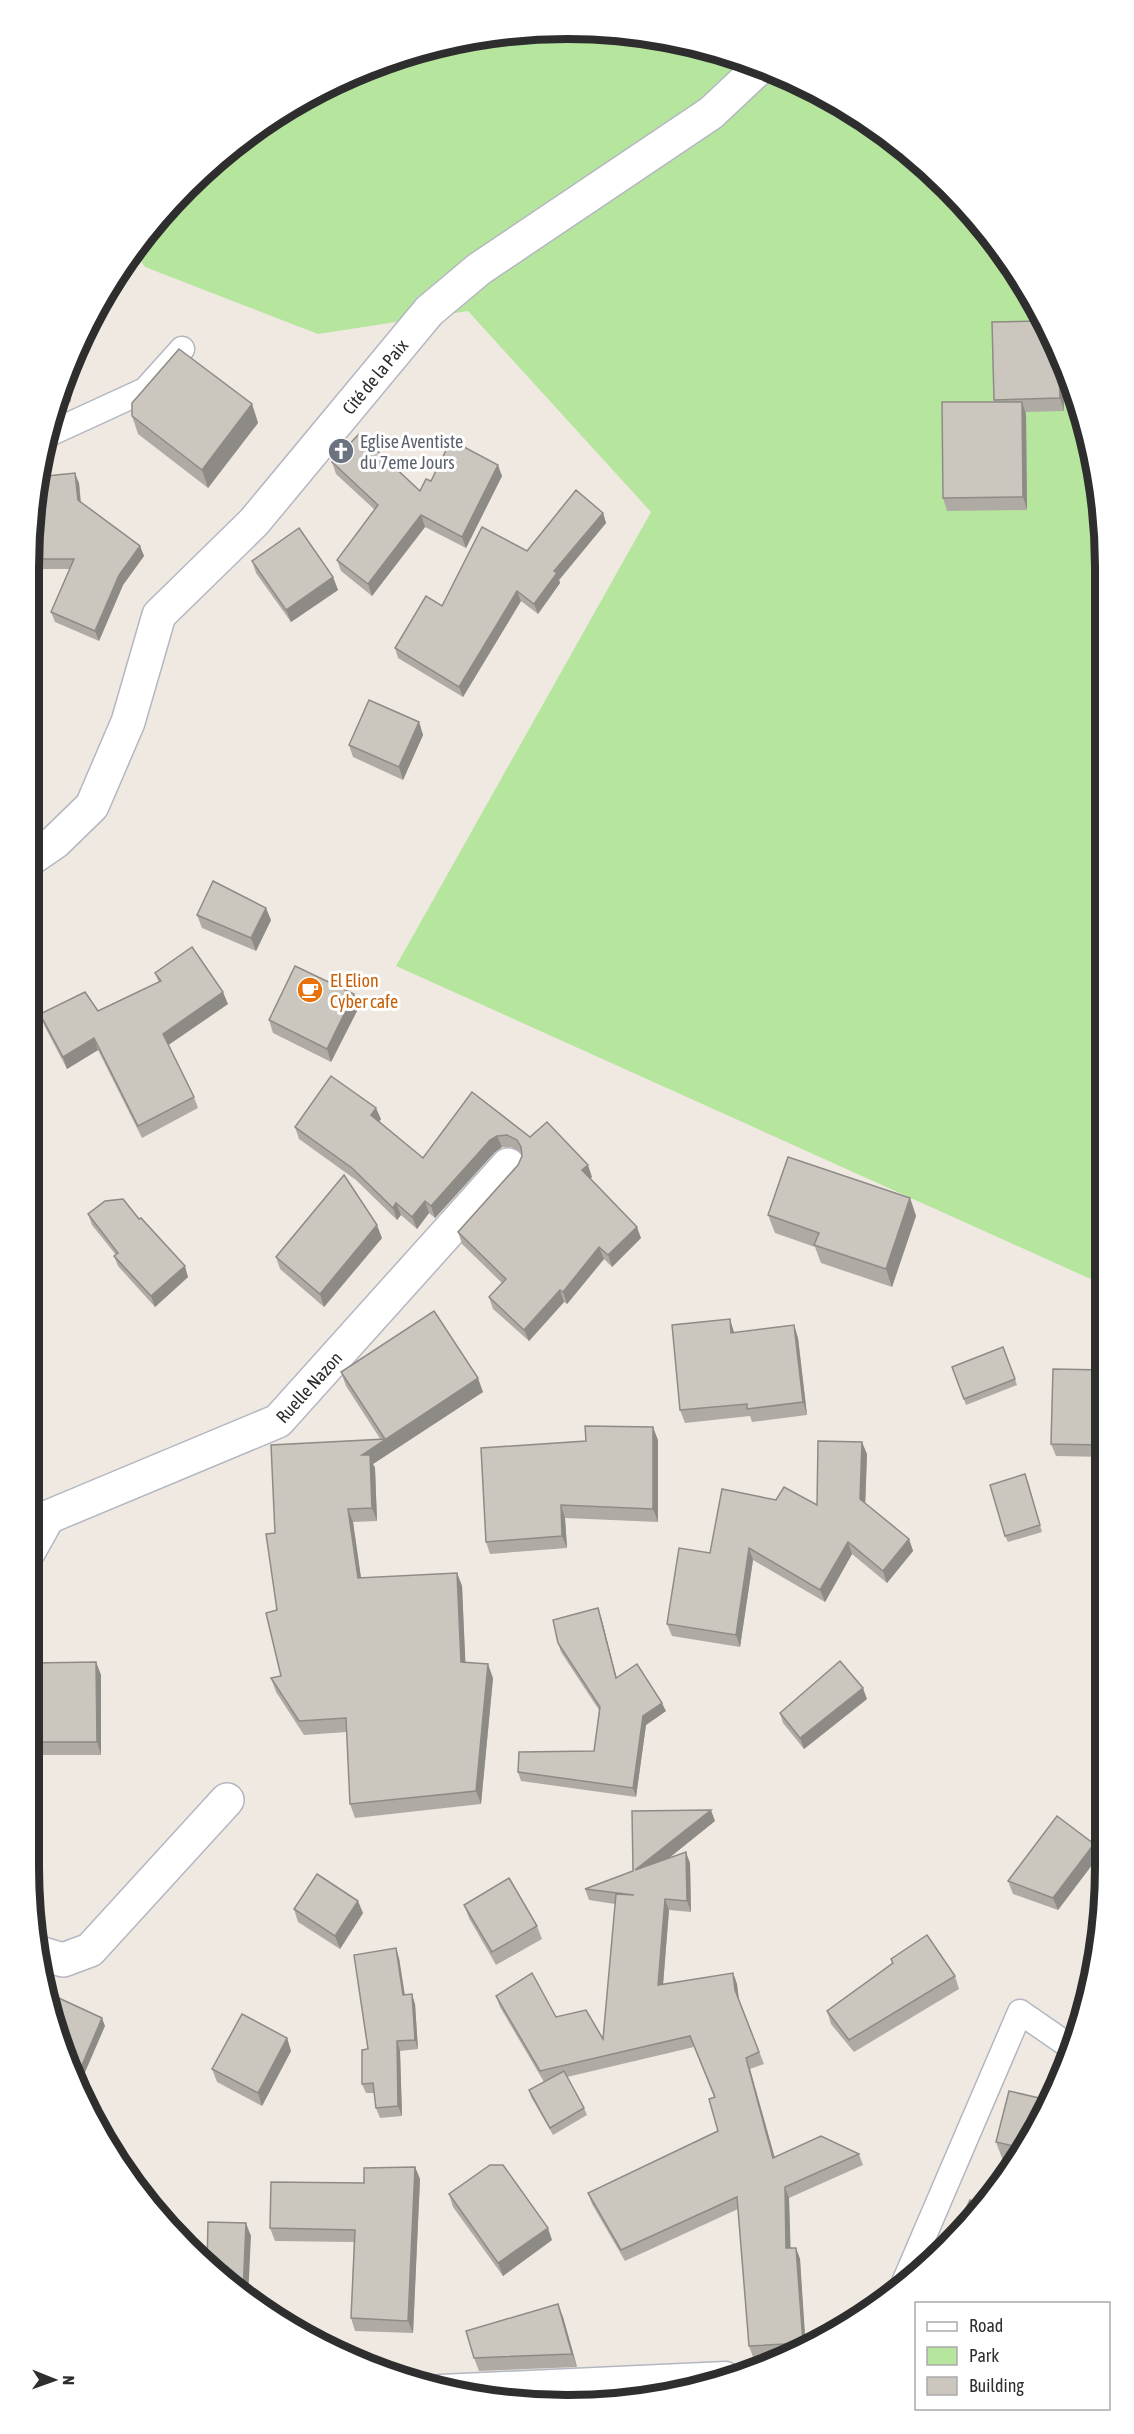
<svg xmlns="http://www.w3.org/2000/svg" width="1134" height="2434" viewBox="0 0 1134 2434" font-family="'Asap Condensed',sans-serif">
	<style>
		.green { fill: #b6e59e }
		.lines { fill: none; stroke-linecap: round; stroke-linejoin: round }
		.lane-casing { stroke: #b4b7c1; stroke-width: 27 }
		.street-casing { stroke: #b4b7c1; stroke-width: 36 }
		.lane { stroke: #fff; stroke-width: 24 }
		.street { stroke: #fff; stroke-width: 33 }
		.wall { fill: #afaba4 }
		.shaded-wall { fill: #8e8b86 }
		.building { fill: #cbc7bf; stroke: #8e8b86; stroke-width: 1.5 }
		.labels { text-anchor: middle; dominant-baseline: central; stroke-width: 6; stroke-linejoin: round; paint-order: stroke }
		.street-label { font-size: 18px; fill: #2e2e2e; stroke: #fff }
		.worship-label { font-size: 18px; fill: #5b616d; stroke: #fff; text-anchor: start }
		.food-label { font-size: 18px; fill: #c56008; stroke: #fff; text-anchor: start }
		.rim { fill: none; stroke: #2e2e2e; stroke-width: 8 }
	</style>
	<rect width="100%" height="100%" fill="#efe9e1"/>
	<polygon class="green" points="567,29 672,39 773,70 895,140 994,239 1064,361 1101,496 1104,1285 396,966 651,512 468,311 318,334 145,267 134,250 186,186 268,119 361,69 462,39"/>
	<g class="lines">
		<g class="lane-casing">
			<g id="lane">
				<polyline points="47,435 145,390 182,349"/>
				<polyline points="902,2287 1020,2012 1072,2048"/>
				<polyline points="441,2387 726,2374"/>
			</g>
		</g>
		<g class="street-casing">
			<g id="street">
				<path id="s1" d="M29 860 55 842 92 806 128 722 159 615 254 522 429 311 479 269 711 113 761 66"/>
				<path id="s2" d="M29 1551 48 1517 278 1421 508 1165"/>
				<polyline points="43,1954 63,1960 90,1950 227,1800"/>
			</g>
		</g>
		<use href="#lane" class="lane"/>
		<use href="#street" class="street"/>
	</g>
	<g class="wall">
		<polygon points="1041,321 1063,358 1064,411 1025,412 1026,414 1027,510 947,511 943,498 995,402 994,400"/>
		<polygon points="66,372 71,402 56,404"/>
		<polygon points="252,404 258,423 208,488 138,434 132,416"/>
		<polygon points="332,462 420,491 431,481 502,476 466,548 425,527 372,596 341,571 337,560 375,510 336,474"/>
		<polygon points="37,477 79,483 81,502 140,546 144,556 123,585 99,641 55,622 51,612 70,569 28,569"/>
		<polygon points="603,513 606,523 559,580 560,583 538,614 521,601 463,697 398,658 395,648 442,606 527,551"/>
		<polygon points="252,561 333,577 338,590 291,622 256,573"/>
		<polygon points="419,722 423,735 403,780 353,757 349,745"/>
		<polygon points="197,915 271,920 256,951 202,928"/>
		<polygon points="155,973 228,1004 168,1045 194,1097 198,1108 142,1138 98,1050 67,1069 44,1025 40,1014 98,1011 159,983"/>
		<polygon points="359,1007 331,1062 273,1033 269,1020"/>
		<polygon points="472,1092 530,1137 592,1177 590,1178 641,1238 612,1267 604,1259 567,1304 564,1302 529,1341 493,1309 489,1297 502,1283 462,1244 458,1232 518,1165 522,1156 521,1152 511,1147 502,1147 495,1152 435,1218 429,1213 417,1229 401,1215 397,1220 356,1180 299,1139 295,1127 381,1119 379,1122 423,1158"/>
		<polygon points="28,1106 32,1115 32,1166 28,1166"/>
		<polygon points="910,1198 916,1216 892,1287 821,1263 815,1247 775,1233 768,1215"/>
		<polygon points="88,1214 139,1219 188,1277 155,1307 118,1266 114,1256 116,1255 92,1225"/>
		<polygon points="382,1238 324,1307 280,1269 276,1257"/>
		<polygon points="794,1325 798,1338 807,1415 752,1422 750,1416 685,1423 680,1410"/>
		<polygon points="1003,1347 1017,1385 966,1405 952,1367"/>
		<polygon points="1104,1370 1104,1457 1056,1456 1051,1444"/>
		<polygon points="341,1372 483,1392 373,1464 375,1468 377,1521 353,1522 361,1578 457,1573 462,1586 465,1662 493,1678 481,1804 355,1818 350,1804 347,1732 304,1735 276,1692 271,1678 281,1676 277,1610 275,1533 381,1440 346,1386"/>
		<polygon points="658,1440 658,1522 565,1518 567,1548 490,1554 486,1542"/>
		<polygon points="867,1454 865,1503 909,1539 913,1551 887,1583 852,1554 825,1602 753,1560 740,1647 672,1636 667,1624 710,1553 776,1500 817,1505"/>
		<polygon points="1028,1481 1042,1532 1008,1542 1005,1536"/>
		<polygon points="1105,1611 1105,1659 1101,1658 1099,1652"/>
		<polygon points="601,1617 616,1677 666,1711 646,1725 636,1797 521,1781 518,1772 594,1751 599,1710 561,1652 558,1643"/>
		<polygon points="96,1662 101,1675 101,1755 37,1755 33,1742"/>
		<polygon points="867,1699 804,1749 783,1723 780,1713"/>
		<polygon points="715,1821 669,1858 690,1863 691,1912 669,1910 663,1985 733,1973 737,1984 739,2000 764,2064 750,2069 774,2158 859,2154 863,2165 789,2198 790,2248 796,2248 800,2259 805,2350 788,2355 753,2357 749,2346 738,2209 625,2261 592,2204 588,2193 718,2131 714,2097 694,2047 567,2077 584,2108 587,2115 553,2135 531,2097 529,2090 544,2082 500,2007 496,1996 556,2017 603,2039 615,1904 589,1900 585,1889 633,1871"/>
		<polygon points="1098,1857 1058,1910 1013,1894 1008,1881"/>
		<polygon points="464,1905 537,1926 542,1939 496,1965 469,1918"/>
		<polygon points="294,1909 363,1913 340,1949 298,1922"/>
		<polygon points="399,1958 405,1995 415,2004 418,2049 400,2051 402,2116 380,2118 376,2108 374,2093 366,2093 362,2084 368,2049"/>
		<polygon points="891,1959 955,1976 959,1989 854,2052 831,2024 827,2011 892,1963"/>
		<polygon points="287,2038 291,2051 262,2106 217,2082 212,2069"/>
		<polygon points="1048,2100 1009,2162 1003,2161 996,2142"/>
		<polygon points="415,2167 420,2179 413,2333 355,2331 351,2318 354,2242 275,2241 270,2228 364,2183"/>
		<polygon points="449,2194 552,2240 503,2276 453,2207"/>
		<polygon points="563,2317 577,2367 479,2371 474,2358"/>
	</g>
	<g class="shaded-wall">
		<polygon points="1058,350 1063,358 1064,411 1060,398"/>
		<polygon points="66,372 71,402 67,389 65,377"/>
		<polygon points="1022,402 1026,414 1027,510 1023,497"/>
		<polygon points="252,404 258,423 208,488 202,470"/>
		<polygon points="498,465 502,476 466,548 462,537"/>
		<polygon points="75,473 79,483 81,510 78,500"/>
		<polygon points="603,513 606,523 559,580 560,583 538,614 534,604 554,571"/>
		<polygon points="421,515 425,527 372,596 368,584"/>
		<polygon points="140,546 144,556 123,585 99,641 95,631 119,575"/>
		<polygon points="333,577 338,590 291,622 286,610"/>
		<polygon points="517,591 521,601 463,697 459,687"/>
		<polygon points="419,722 423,735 403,780 399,767"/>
		<polygon points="266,908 271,920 256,951 251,938"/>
		<polygon points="223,992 228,1004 167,1046 163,1034"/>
		<polygon points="354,994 359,1007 331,1062 327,1049"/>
		<polygon points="94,1038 98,1050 67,1069 63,1057"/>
		<polygon points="28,1106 32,1115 32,1166 28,1157"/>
		<polygon points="376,1108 381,1119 375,1127 371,1115"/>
		<polygon points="497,1136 502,1147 495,1152 435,1218 431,1206 490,1140"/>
		<polygon points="588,1165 592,1177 587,1182 582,1170"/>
		<polygon points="910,1198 916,1216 892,1287 886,1269"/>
		<polygon points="425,1201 429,1213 417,1229 412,1217"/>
		<polygon points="396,1203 401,1215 397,1220 393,1208"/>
		<polygon points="377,1225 382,1238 324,1307 320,1294"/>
		<polygon points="637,1227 641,1238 612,1267 608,1255"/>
		<polygon points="599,1247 604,1259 567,1304 563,1292"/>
		<polygon points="185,1266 188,1277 155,1307 151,1296"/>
		<polygon points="560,1290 564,1302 529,1341 524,1330"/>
		<polygon points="730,1319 734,1332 731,1333"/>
		<polygon points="794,1325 798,1338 807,1415 803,1402"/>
		<polygon points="1104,1374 1104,1452 1101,1445"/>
		<polygon points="478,1378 483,1392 373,1464 375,1468 377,1521 372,1508 362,1455"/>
		<polygon points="33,1419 38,1432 28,1439 28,1423"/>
		<polygon points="653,1427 658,1440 658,1522 653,1509"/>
		<polygon points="862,1442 867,1454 865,1511 860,1499"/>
		<polygon points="561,1505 565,1518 567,1548 562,1536"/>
		<polygon points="348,1509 353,1522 363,1592 358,1578"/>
		<polygon points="909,1539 913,1551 887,1583 883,1571"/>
		<polygon points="848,1542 852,1554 825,1602 820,1590"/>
		<polygon points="749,1548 753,1560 740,1647 736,1635"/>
		<polygon points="457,1573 462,1586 466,1675 461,1662"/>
		<polygon points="598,1608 601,1617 619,1687 616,1678"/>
		<polygon points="96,1662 101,1675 101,1755 97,1742"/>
		<polygon points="488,1664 493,1678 481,1804 476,1791"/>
		<polygon points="863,1688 867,1699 804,1749 800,1738"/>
		<polygon points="662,1703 666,1711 646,1725 636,1797 633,1788 643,1716"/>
		<polygon points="711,1810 715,1821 639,1882 635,1870"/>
		<polygon points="1094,1844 1098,1857 1058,1910 1053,1898"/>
		<polygon points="686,1852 690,1863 691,1912 687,1901"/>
		<polygon points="665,1899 669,1910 662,1997 658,1985"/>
		<polygon points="358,1901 363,1913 340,1949 335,1936"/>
		<polygon points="396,1948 399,1958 406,2004 403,1995"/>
		<polygon points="733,1973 737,1984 739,2001 735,1990"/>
		<polygon points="412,1994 415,2004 418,2049 415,2040"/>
		<polygon points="102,2018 105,2026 80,2084 77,2077"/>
		<polygon points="287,2038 291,2051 262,2106 258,2093"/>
		<polygon points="397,2041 400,2051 402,2116 398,2106"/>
		<polygon points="746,2058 750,2069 778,2169 773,2158"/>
		<polygon points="415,2167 420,2179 413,2333 408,2321"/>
		<polygon points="785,2187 789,2198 791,2260 786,2248"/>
		<polygon points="246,2223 251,2236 248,2298 243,2294"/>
		<polygon points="548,2228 552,2240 503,2276 498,2263"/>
		<polygon points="796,2248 800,2259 806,2349 805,2350 803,2343"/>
		<polygon points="558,2304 563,2317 577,2367 572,2354"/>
	</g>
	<g class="building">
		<polygon points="1041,321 1058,350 1060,398 994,400 992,322"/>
		<polygon points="179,349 252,404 202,470 132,416 132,403"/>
		<polygon points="65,377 67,389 61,390"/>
		<polygon points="942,402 1022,402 1023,497 943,498"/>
		<polygon points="359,434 420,491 426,479 431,481 451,440 498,465 462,537 421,515 368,584 337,560 378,505 332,462"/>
		<polygon points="75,473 78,500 140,546 119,575 95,631 51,612 74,559 29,559 37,477"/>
		<polygon points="576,490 603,513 554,571 557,573 534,604 517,591 459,687 395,648 426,596 442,606 482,527 527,551"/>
		<polygon points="299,528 333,577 286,610 252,561"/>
		<polygon points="369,700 419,722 399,767 349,745"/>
		<polygon points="213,881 266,908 251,938 197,915"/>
		<polygon points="192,947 223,992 163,1034 194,1097 138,1126 94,1038 63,1057 40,1014 85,992 98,1011 161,981 155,973"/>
		<polygon points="295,966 354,994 327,1049 269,1020"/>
		<polygon points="331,1076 376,1108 371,1115 423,1158 472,1092 530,1137 547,1122 588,1165 582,1170 637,1227 608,1255 599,1247 563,1292 560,1290 524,1330 489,1297 506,1279 458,1232 518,1165 522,1156 521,1147 517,1140 507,1135 497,1136 490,1140 431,1206 425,1201 412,1217 396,1203 393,1208 352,1168 295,1127"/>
		<polygon points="788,1157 910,1198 886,1269 814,1245 819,1233 768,1215"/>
		<polygon points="344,1175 377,1225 320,1294 276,1257"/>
		<polygon points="123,1199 139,1219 141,1218 185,1266 151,1296 114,1256 118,1253 88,1214 105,1201"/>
		<polygon points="434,1311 478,1378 362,1455 370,1455 372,1508 348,1509 358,1578 457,1573 461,1662 488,1664 476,1791 350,1804 346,1718 299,1721 271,1678 281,1676 266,1613 277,1610 266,1534 275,1533 271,1445 385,1439 341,1372"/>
		<polygon points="730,1319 731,1333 794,1325 803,1402 747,1409 747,1404 680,1410 672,1325"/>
		<polygon points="1003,1347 1015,1379 964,1399 952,1367"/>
		<polygon points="1053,1369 1104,1370 1101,1445 1051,1444"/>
		<polygon points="28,1413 33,1419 28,1423"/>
		<polygon points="585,1426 653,1427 653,1509 561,1505 562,1536 486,1542 481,1448 586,1441"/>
		<polygon points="818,1441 862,1442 860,1499 909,1539 883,1571 848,1542 820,1590 749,1548 736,1635 667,1624 679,1548 710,1553 722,1489 776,1500 784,1487 817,1505"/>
		<polygon points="1025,1474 1040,1525 1005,1536 990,1485"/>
		<polygon points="598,1608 616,1678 637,1664 662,1703 643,1716 633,1788 518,1772 519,1752 594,1751 600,1707 558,1643 553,1620"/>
		<polygon points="1104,1611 1105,1611 1105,1653 1099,1652"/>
		<polygon points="840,1661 863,1688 800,1738 780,1713"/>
		<polygon points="96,1662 97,1742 33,1742 33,1663"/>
		<polygon points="711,1810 635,1870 686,1852 687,1901 665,1899 658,1985 733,1973 735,1990 759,2052 746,2058 773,2158 821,2136 859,2154 785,2187 786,2248 796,2248 803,2343 749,2346 737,2197 621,2250 588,2193 718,2131 709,2099 715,2097 690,2036 540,2071 496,1996 532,1973 556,2017 586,2010 603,2039 616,1894 634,1895 585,1889 633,1871 632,1811"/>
		<polygon points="1057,1816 1094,1844 1053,1898 1008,1881"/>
		<polygon points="317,1874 358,1901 335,1936 294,1909"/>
		<polygon points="509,1878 537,1926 492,1952 464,1905"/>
		<polygon points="927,1935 955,1976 849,2040 827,2011 893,1963 891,1959"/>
		<polygon points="396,1948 403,1995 412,1994 415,2040 397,2041 398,2106 376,2108 373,2083 362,2084 362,2050 368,2049 354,1955"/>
		<polygon points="50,1994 102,2018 77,2077 57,2040"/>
		<polygon points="242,2014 287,2038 258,2093 212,2069"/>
		<polygon points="564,2071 584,2108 550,2128 529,2090"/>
		<polygon points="1009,2091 1048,2100 1018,2147 996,2142"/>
		<polygon points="490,2165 503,2165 548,2228 498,2263 449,2194"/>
		<polygon points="415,2167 408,2321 351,2318 355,2230 270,2228 271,2182 364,2183 364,2168"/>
		<polygon points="970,2200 982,2205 972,2222 950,2242"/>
		<polygon points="208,2222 246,2223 243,2294 212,2272 207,2266"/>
		<polygon points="558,2304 572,2354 474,2358 466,2331"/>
	</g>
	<defs>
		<g id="church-disc" transform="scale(1.35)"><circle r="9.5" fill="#6b7280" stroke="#fff"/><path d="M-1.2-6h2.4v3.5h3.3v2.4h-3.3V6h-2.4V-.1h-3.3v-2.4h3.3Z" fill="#fff"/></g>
		<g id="cafe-disc" transform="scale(1.35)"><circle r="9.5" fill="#e8710a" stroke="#fff"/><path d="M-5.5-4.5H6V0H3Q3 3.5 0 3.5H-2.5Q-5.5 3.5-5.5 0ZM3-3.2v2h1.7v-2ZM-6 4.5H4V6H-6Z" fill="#fff"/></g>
	</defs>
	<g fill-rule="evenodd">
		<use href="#church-disc" x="341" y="451"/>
		<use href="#cafe-disc" x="310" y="990"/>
	</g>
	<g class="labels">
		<g class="street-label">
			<text stroke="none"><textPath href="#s1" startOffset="608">Cité de la Paix</textPath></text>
			<text stroke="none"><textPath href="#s2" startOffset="334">Ruelle Nazon</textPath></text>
		</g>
		<g class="worship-label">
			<text x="360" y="441">Eglise Aventiste<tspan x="360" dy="21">du 7eme Jours</tspan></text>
		</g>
		<g class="food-label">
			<text x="330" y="980">El Elion<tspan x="330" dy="21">Cyber cafe</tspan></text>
		</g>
	</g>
	<path d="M0 0H1134V2434H0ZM567 39H567A528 528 0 0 1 1095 567V1867A528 528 0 0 1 567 2395H567A528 528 0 0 1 39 1867V567A528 528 0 0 1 567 39Z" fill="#fff" fill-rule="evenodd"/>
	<path class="rim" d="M567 39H567A528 528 0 0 1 1095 567V1867A528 528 0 0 1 567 2395H567A528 528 0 0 1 39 1867V567A528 528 0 0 1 567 39Z"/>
	<rect x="915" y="2302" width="195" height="108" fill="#ffffff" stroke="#ababab" stroke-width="1.5"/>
	<rect x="927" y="2322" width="30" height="9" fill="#ffffff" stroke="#ababab" stroke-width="1.5"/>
	<text x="969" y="2332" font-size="18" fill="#2e2e2e">Road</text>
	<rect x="927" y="2347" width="30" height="18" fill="#b6e59e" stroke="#ababab" stroke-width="1.5"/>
	<text x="969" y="2362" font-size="18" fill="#2e2e2e">Park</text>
	<rect x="927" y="2377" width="30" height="18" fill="#cbc7bf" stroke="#ababab" stroke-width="1.5"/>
	<text x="969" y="2392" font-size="18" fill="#2e2e2e">Building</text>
	<g transform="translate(54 2380) rotate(91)" stroke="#ffffff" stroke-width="4.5" paint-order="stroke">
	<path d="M0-4.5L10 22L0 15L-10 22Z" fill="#2e2e2e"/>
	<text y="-9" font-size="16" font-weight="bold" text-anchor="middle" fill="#2e2e2e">N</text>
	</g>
</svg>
